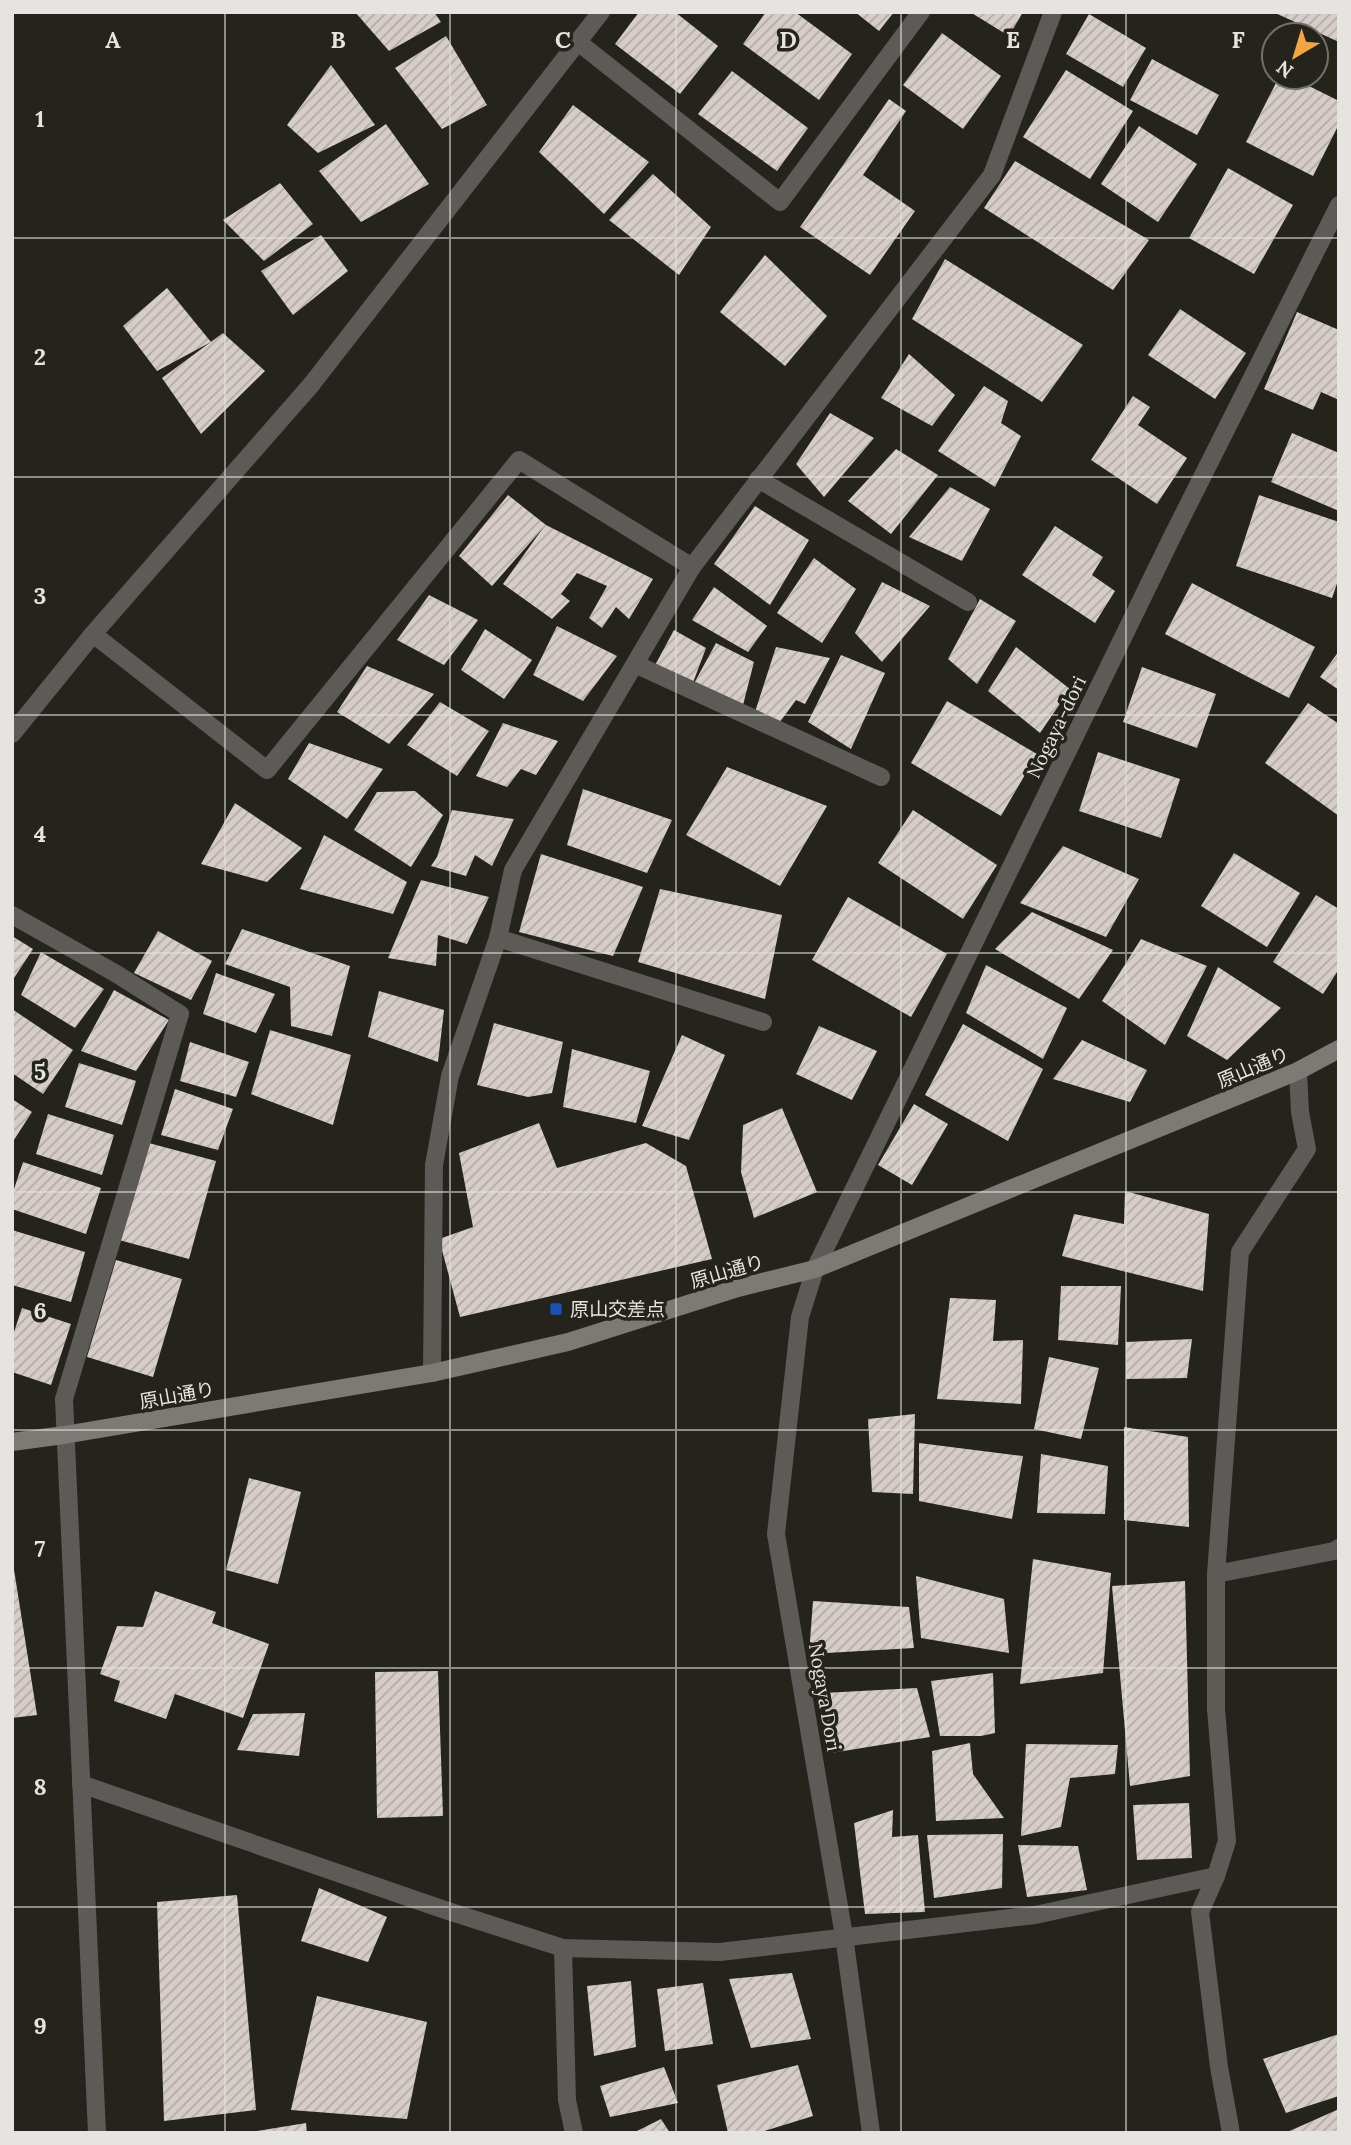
<svg xmlns="http://www.w3.org/2000/svg" width="1351" height="2145" viewBox="0 0 1351 2145" font-family="Lora,'Noto Sans JP',serif">
	<style>
		.building { fill: url(#building-hatch) }
		.lines { fill: none; stroke-linecap: round; stroke-linejoin: round }
		.lane { stroke: #5c5b58; stroke-width: 18 }
		.street { stroke: #5c5b58; stroke-width: 18 }
		.secondary { stroke: #7d7a75; stroke-width: 18 }
		.grid { fill: none; stroke: #e5e4e0; stroke-width: 2; stroke-opacity: 0.55 }
		.transit-dot { fill: #1a4fb4; stroke: #24231c; stroke-width: 2.5 }
		.labels { text-anchor: middle; dominant-baseline: central; stroke-width: 7; stroke-linejoin: round; paint-order: stroke }
		.street-label { font-size: 19px; fill: #e5e4e0; stroke: #24231c }
		.poi-label { font-size: 19px; fill: #e5e4e0; stroke: #24231c; text-anchor: start }
		.grid-label { font-size: 23px; text-anchor: middle; font-weight: bold; fill: #e5e4e0; stroke: #24231c; stroke-width: 7; stroke-linejoin: round; paint-order: stroke }
	</style>
	<defs>
		<pattern id="building-hatch" width="6" height="6" patternUnits="userSpaceOnUse" patternTransform="scale(1.75)"><rect width="6" height="6" fill="#d6ccc8"/><path d="M-1 1l2-2M0 6l6-6M5 7l2-2" fill="none" stroke="#b2aaa7"/></pattern>
	</defs>
	<rect width="100%" height="100%" fill="#24231c"/>
	<g class="building">
		<polygon points="355,12 434,12 441,22 389,51"/>
		<polygon points="639,12 675,12 718,46 680,94 615,44"/>
		<polygon points="766,12 795,12 852,54 819,100 743,44"/>
		<polygon points="855,12 894,12 879,31"/>
		<polygon points="970,12 1023,12 1009,36"/>
		<polygon points="1273,12 1339,12 1339,42"/>
		<polygon points="1089,14 1146,48 1123,87 1066,54"/>
		<polygon points="942,33 1001,76 963,129 903,85"/>
		<polygon points="446,36 487,105 442,129 395,68"/>
		<polygon points="1152,59 1219,95 1197,135 1130,100"/>
		<polygon points="331,65 375,125 318,153 287,125"/>
		<polygon points="1066,70 1133,111 1090,179 1023,137"/>
		<polygon points="732,71 808,128 777,171 698,114"/>
		<polygon points="1279,77 1291,77 1339,101 1339,124 1313,176 1246,142"/>
		<polygon points="889,99 906,111 863,175 915,211 870,275 800,227"/>
		<polygon points="573,105 649,162 604,214 539,152"/>
		<polygon points="386,124 429,184 361,222 319,171"/>
		<polygon points="1139,126 1197,164 1158,222 1101,184"/>
		<polygon points="1015,161 1149,240 1113,290 984,208"/>
		<polygon points="1228,168 1293,205 1254,274 1189,238"/>
		<polygon points="653,174 711,227 679,275 609,220"/>
		<polygon points="280,183 313,224 264,261 223,220"/>
		<polygon points="321,235 348,271 293,315 261,271"/>
		<polygon points="765,255 827,316 785,366 720,312"/>
		<polygon points="945,259 1083,345 1042,402 912,319"/>
		<polygon points="167,288 211,342 157,371 123,326"/>
		<polygon points="1180,309 1246,353 1215,399 1148,355"/>
		<polygon points="1297,312 1339,330 1339,400 1321,392 1313,410 1264,389"/>
		<polygon points="223,333 265,371 201,434 162,378"/>
		<polygon points="909,354 955,395 932,426 881,398"/>
		<polygon points="984,386 1008,401 1001,423 1021,436 995,487 938,451"/>
		<polygon points="1133,396 1150,407 1138,425 1187,458 1157,504 1091,460"/>
		<polygon points="830,413 874,438 824,497 796,464"/>
		<polygon points="1292,433 1339,453 1339,511 1271,482"/>
		<polygon points="896,449 938,475 891,534 848,501"/>
		<polygon points="950,487 990,509 962,561 909,537"/>
		<polygon points="508,495 546,525 653,579 629,619 616,607 602,628 589,618 607,586 577,573 561,594 570,601 552,619 503,584 543,528 492,586 459,556"/>
		<polygon points="1259,495 1339,522 1339,578 1332,598 1236,566"/>
		<polygon points="755,506 809,540 770,605 714,564"/>
		<polygon points="1055,526 1103,557 1092,575 1115,591 1095,623 1022,575"/>
		<polygon points="814,558 856,589 822,643 777,613"/>
		<polygon points="882,582 930,606 882,662 855,633"/>
		<polygon points="1192,583 1315,647 1289,698 1165,634"/>
		<polygon points="714,587 767,626 748,652 692,620"/>
		<polygon points="429,595 478,620 444,665 397,640"/>
		<polygon points="980,599 1016,621 977,684 948,659"/>
		<polygon points="557,626 617,656 583,701 533,675"/>
		<polygon points="485,629 532,660 504,699 461,670"/>
		<polygon points="674,630 706,648 691,688 653,669"/>
		<polygon points="716,643 754,662 742,709 692,687"/>
		<polygon points="776,647 830,658 805,704 796,700 777,726 754,715"/>
		<polygon points="1016,647 1070,689 1040,733 988,691"/>
		<polygon points="1339,651 1339,690 1320,677"/>
		<polygon points="841,655 885,673 851,749 808,722"/>
		<polygon points="367,666 434,694 389,744 337,712"/>
		<polygon points="1142,667 1216,694 1197,748 1123,722"/>
		<polygon points="947,701 1037,754 1001,816 911,763"/>
		<polygon points="440,702 489,731 457,776 407,745"/>
		<polygon points="1308,703 1339,724 1339,816 1265,763"/>
		<polygon points="503,723 558,741 536,775 521,769 507,787 476,776"/>
		<polygon points="309,743 383,769 347,819 288,779"/>
		<polygon points="1098,752 1180,779 1161,838 1079,811"/>
		<polygon points="727,767 827,806 780,886 686,835"/>
		<polygon points="583,789 672,820 647,873 567,845"/>
		<polygon points="415,791 443,815 411,867 354,830 377,792"/>
		<polygon points="235,803 302,848 267,882 201,864"/>
		<polygon points="452,810 514,819 492,866 475,855 466,876 431,866 437,857"/>
		<polygon points="913,810 997,865 963,919 878,863"/>
		<polygon points="324,835 407,882 393,914 300,889"/>
		<polygon points="1063,846 1139,879 1106,937 1020,903"/>
		<polygon points="1234,853 1300,893 1267,947 1201,906"/>
		<polygon points="541,854 643,887 613,956 519,932"/>
		<polygon points="421,880 489,897 467,944 438,935 436,966 388,958"/>
		<polygon points="660,889 782,915 765,999 638,962"/>
		<polygon points="1316,895 1339,909 1339,969 1323,994 1273,962"/>
		<polygon points="848,897 947,954 911,1017 812,960"/>
		<polygon points="1032,912 1113,950 1079,999 995,949"/>
		<polygon points="242,929 350,966 332,1036 291,1026 290,987 225,964"/>
		<polygon points="158,931 212,961 191,1000 134,973"/>
		<polygon points="12,936 33,949 12,981"/>
		<polygon points="1141,939 1207,966 1165,1045 1102,1001"/>
		<polygon points="41,952 104,989 75,1028 21,995"/>
		<polygon points="986,965 1067,1008 1043,1059 966,1013"/>
		<polygon points="1218,967 1281,1008 1227,1060 1187,1036"/>
		<polygon points="216,973 275,994 256,1033 203,1014"/>
		<polygon points="114,990 169,1020 136,1071 81,1051"/>
		<polygon points="379,991 444,1010 438,1062 368,1037"/>
		<polygon points="12,1009 73,1050 43,1094 12,1073"/>
		<polygon points="494,1023 563,1042 552,1093 528,1097 477,1085"/>
		<polygon points="963,1024 1043,1069 1008,1141 925,1095"/>
		<polygon points="819,1026 877,1051 852,1100 796,1074"/>
		<polygon points="270,1030 351,1055 333,1125 251,1094"/>
		<polygon points="682,1035 725,1055 689,1140 642,1126"/>
		<polygon points="1082,1040 1147,1070 1130,1102 1053,1079"/>
		<polygon points="190,1042 249,1062 236,1097 180,1081"/>
		<polygon points="572,1049 650,1071 636,1123 563,1107"/>
		<polygon points="79,1063 136,1081 122,1125 65,1107"/>
		<polygon points="175,1089 233,1109 218,1150 161,1135"/>
		<polygon points="12,1099 32,1112 12,1143"/>
		<polygon points="914,1104 948,1124 912,1185 878,1165"/>
		<polygon points="782,1108 817,1192 754,1218 741,1172 743,1125"/>
		<polygon points="48,1114 114,1135 102,1175 36,1154"/>
		<polygon points="539,1123 557,1168 646,1143 686,1166 712,1259 460,1317 439,1239 473,1227 459,1153"/>
		<polygon points="145,1142 216,1161 189,1259 119,1240"/>
		<polygon points="23,1162 101,1188 86,1234 12,1209 12,1195"/>
		<polygon points="1125,1191 1209,1214 1203,1291 1062,1256 1074,1214 1124,1224"/>
		<polygon points="12,1230 85,1252 71,1302 12,1285"/>
		<polygon points="116,1260 182,1279 153,1377 87,1357"/>
		<polygon points="1061,1286 1121,1286 1118,1345 1058,1340"/>
		<polygon points="950,1298 996,1300 993,1341 1023,1340 1021,1404 937,1399"/>
		<polygon points="22,1308 71,1324 51,1385 12,1372 12,1338"/>
		<polygon points="1192,1339 1187,1378 1126,1379 1126,1342"/>
		<polygon points="1049,1357 1099,1368 1081,1439 1034,1429"/>
		<polygon points="915,1414 913,1494 872,1492 868,1419"/>
		<polygon points="1124,1427 1188,1437 1189,1527 1124,1520"/>
		<polygon points="919,1443 1023,1456 1012,1519 919,1501"/>
		<polygon points="1041,1454 1108,1466 1105,1514 1037,1513"/>
		<polygon points="249,1478 301,1492 278,1584 226,1570"/>
		<polygon points="12,1557 37,1715 12,1718"/>
		<polygon points="1033,1559 1111,1573 1103,1673 1020,1684"/>
		<polygon points="916,1576 1004,1599 1009,1653 921,1638"/>
		<polygon points="1185,1581 1190,1776 1130,1786 1112,1586"/>
		<polygon points="155,1591 216,1612 212,1623 269,1644 243,1718 175,1694 166,1719 114,1701 120,1681 100,1674 117,1626 143,1627"/>
		<polygon points="813,1601 909,1607 914,1648 809,1654"/>
		<polygon points="438,1671 443,1816 377,1818 375,1672"/>
		<polygon points="993,1673 995,1733 981,1736 940,1736 931,1681"/>
		<polygon points="917,1688 930,1737 831,1753 823,1693"/>
		<polygon points="305,1713 299,1756 237,1750 253,1714"/>
		<polygon points="970,1743 973,1774 1004,1818 936,1821 932,1751"/>
		<polygon points="1026,1744 1118,1745 1115,1774 1070,1778 1061,1827 1021,1836"/>
		<polygon points="1189,1803 1192,1858 1137,1860 1133,1805"/>
		<polygon points="893,1810 892,1837 918,1835 925,1912 865,1914 854,1823"/>
		<polygon points="1003,1834 1002,1888 934,1898 927,1835"/>
		<polygon points="1018,1845 1078,1846 1087,1890 1027,1897"/>
		<polygon points="319,1888 387,1917 368,1962 301,1941"/>
		<polygon points="237,1895 256,2110 164,2121 157,1902"/>
		<polygon points="792,1973 811,2039 751,2048 729,1979"/>
		<polygon points="631,1981 636,2047 594,2056 587,1986"/>
		<polygon points="703,1983 713,2044 665,2051 657,1989"/>
		<polygon points="317,1996 427,2022 407,2119 291,2110"/>
		<polygon points="1339,2034 1339,2096 1286,2113 1263,2059"/>
		<polygon points="798,2065 813,2116 758,2133 728,2133 717,2085"/>
		<polygon points="664,2067 678,2103 610,2117 600,2086"/>
		<polygon points="1339,2109 1339,2133 1285,2133"/>
		<polygon points="661,2119 670,2133 633,2133"/>
		<polygon points="306,2123 307,2133 257,2133 257,2131"/>
	</g>
	<g class="lines">
		<g class="lane">
			<polyline points="578,42 780,202 921,12"/>
			<polyline points="758,479 968,602"/>
			<polyline points="93,634 267,770 519,460 692,567"/>
			<polyline points="635,664 881,777"/>
			<polyline points="12,915 115,973 180,1014"/>
			<polyline points="498,938 763,1022"/>
			<polyline points="432,1373 434,1165 450,1076 498,938 513,870 692,567 992,175 1053,12"/>
			<polyline points="1216,1574 1334,1551 1339,1548"/>
		</g>
		<g class="street">
			<polyline points="12,734 93,634 311,385 601,12"/>
			<polyline points="81,1784 442,1909 563,1948 720,1952 1035,1915 1216,1876"/>
			<polyline points="563,1948 567,2100 574,2133"/>
			<polyline points="97,2133 64,1399 180,1014"/>
			<polyline points="871,2133 844,1936 776,1534 800,1317 815,1269 1173,535 1339,205"/>
			<polyline points="1231,2133 1219,2067 1200,1912 1216,1876 1227,1841 1216,1709 1216,1574 1240,1252 1307,1149 1300,1112 1298,1071"/>
		</g>
		<polyline class="secondary" points="12,1442 64,1435 432,1373 568,1342 738,1288 815,1269 1298,1071 1339,1049"/>
	</g>
	<path class="grid" d="M225 12V2133M450 12V2133M676 12V2133M901 12V2133M1126 12V2133M12 238H1339M12 477H1339M12 715H1339M12 953H1339M12 1192H1339M12 1430H1339M12 1668H1339M12 1907H1339"/>
	<rect class="transit-dot" x="549" y="1302" width="14" height="14" rx="3.5"/>
	<g class="labels">
		<g class="street-label">
			<text transform="translate(1056 727) rotate(-64)">Nogaya-dori</text>
			<text transform="translate(1253 1067) rotate(-23)">原山通り</text>
			<text transform="translate(727 1271) rotate(-16)">原山通り</text>
			<text transform="translate(177 1395) rotate(-10)">原山通り</text>
			<text transform="translate(825 1697) rotate(80)">Nogaya Dori</text>
		</g>
		<g class="poi-label">
			<text x="570" y="1309">原山交差点</text>
		</g>
	</g>
	<g class="grid-label">
		<text x="113" y="48">A</text>
		<text x="338" y="48">B</text>
		<text x="563" y="48">C</text>
		<text x="788" y="48">D</text>
		<text x="1013" y="48">E</text>
		<text x="1238" y="48">F</text>
		<text x="40" y="127">1</text>
		<text x="40" y="365">2</text>
		<text x="40" y="604">3</text>
		<text x="40" y="842">4</text>
		<text x="40" y="1080">5</text>
		<text x="40" y="1319">6</text>
		<text x="40" y="1557">7</text>
		<text x="40" y="1795">8</text>
		<text x="40" y="2034">9</text>
	</g>
	<rect width="1351" height="2145" fill="none" stroke="#e5e4e0" stroke-width="28"/>
	<g transform="translate(1295 56) rotate(218)"><circle r="33" fill="#24231c" stroke="#71706a" stroke-width="2"/>
	<path d="M0-5L12 26L0 18L-12 26Z" fill="#f2a541"/>
	<text y="-10" font-size="19" font-weight="bold" text-anchor="middle" fill="#e5e4e0">N</text>
	</g>
</svg>
